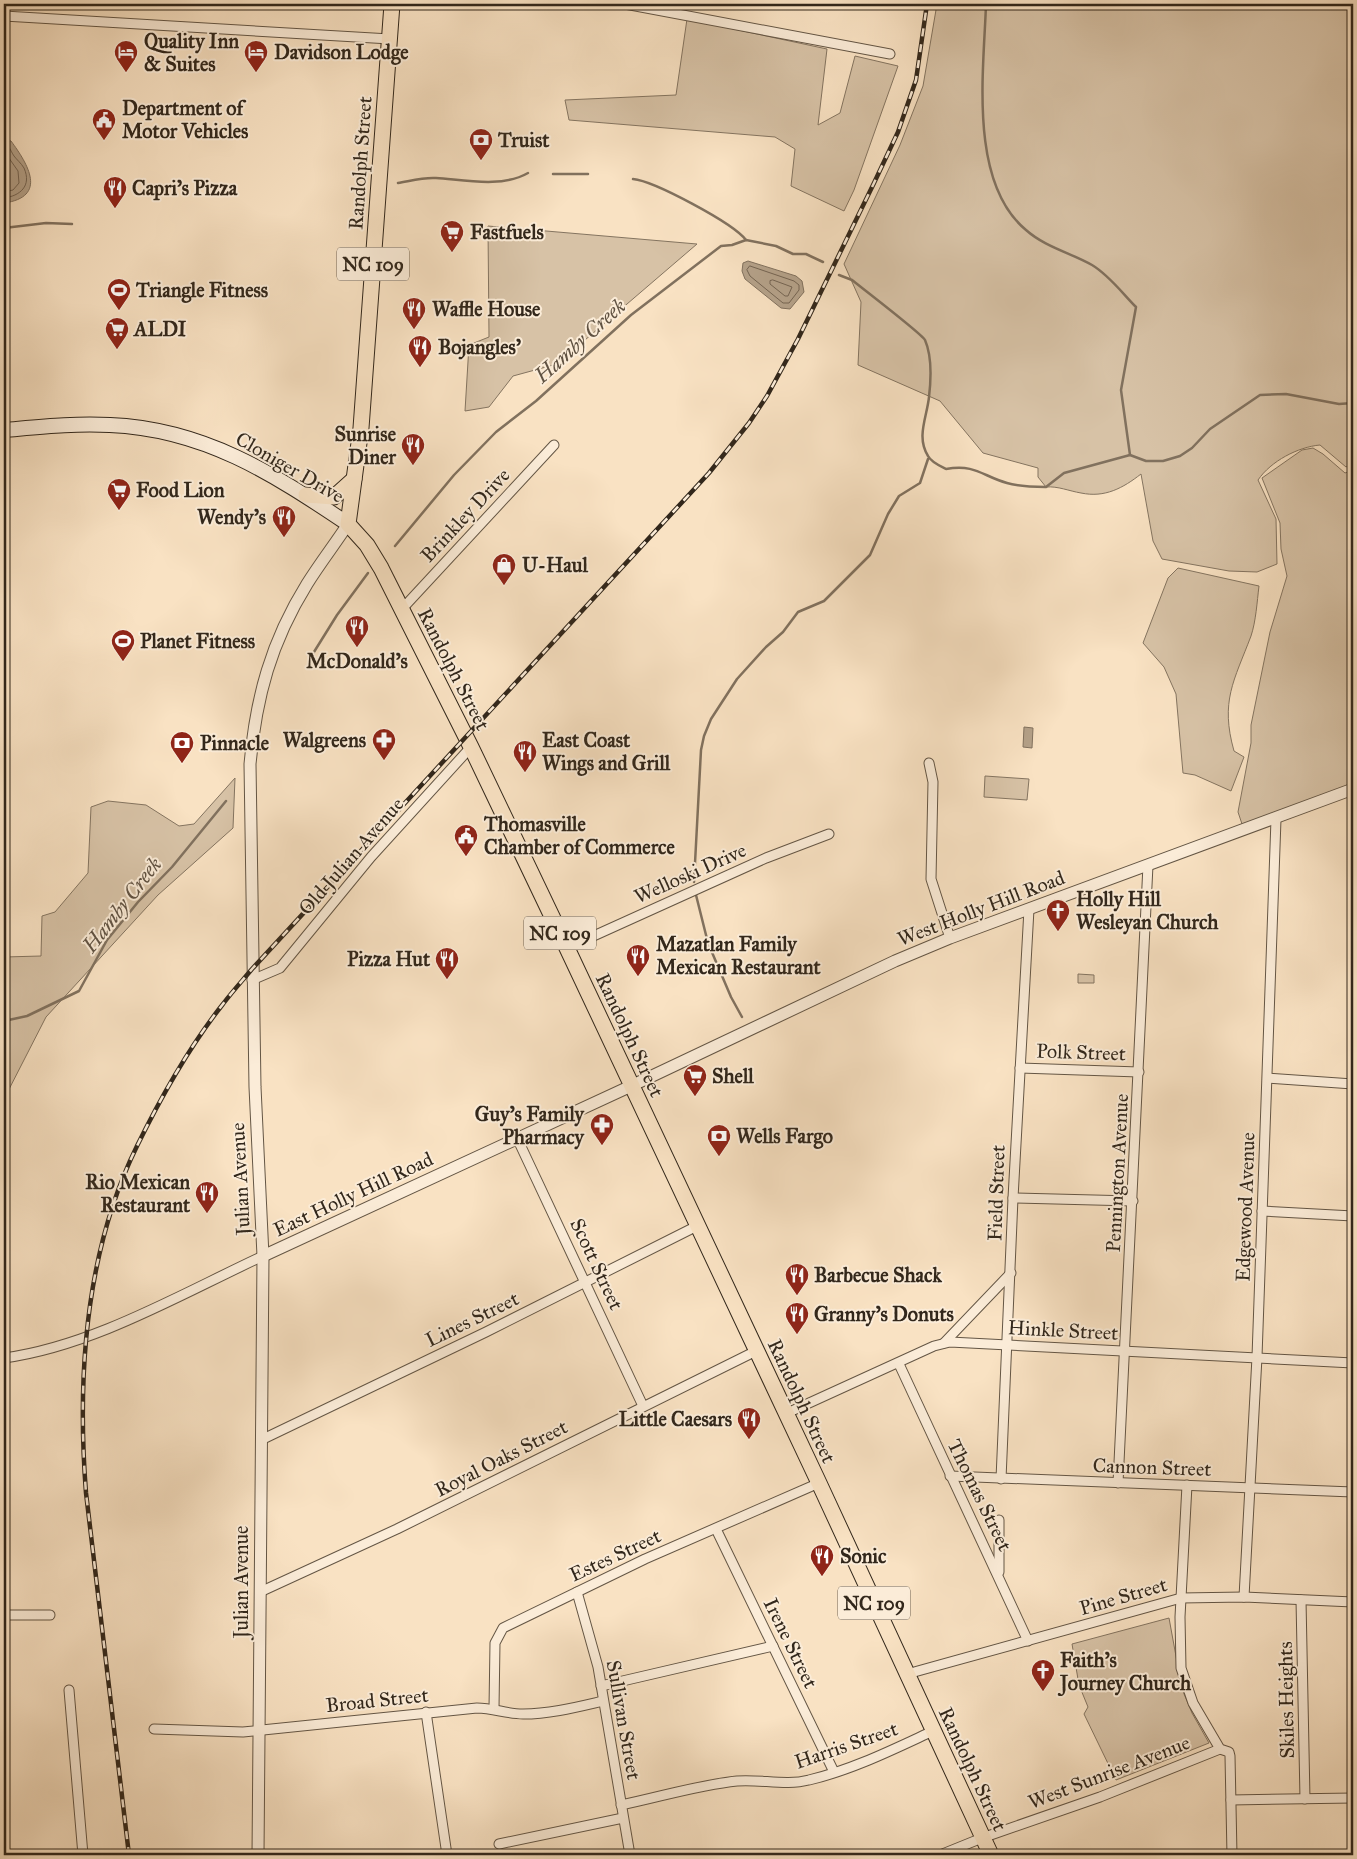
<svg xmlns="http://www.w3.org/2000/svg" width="1357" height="1859" viewBox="0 0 1357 1859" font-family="'IM FELL Great Primer',serif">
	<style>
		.green { fill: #d7c2a6; stroke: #847460 }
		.water { fill: #b5a28a; stroke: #81715e }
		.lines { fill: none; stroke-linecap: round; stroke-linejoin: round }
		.shore { stroke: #746452; stroke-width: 1 }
		.stream { stroke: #81715e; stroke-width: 2.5 }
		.minor-casing { stroke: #645645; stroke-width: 11 }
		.tertiary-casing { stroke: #645645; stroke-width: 13 }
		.secondary-casing { stroke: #32271b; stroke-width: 16 }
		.primary-casing { stroke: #32271b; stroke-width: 17 }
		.minor { stroke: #fbecd8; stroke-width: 9 }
		.tertiary { stroke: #fbecd8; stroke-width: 11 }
		.secondary { stroke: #fbecd8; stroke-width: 14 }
		.primary { stroke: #f9e2c3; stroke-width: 15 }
		.rail-casing { stroke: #32271b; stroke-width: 4.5 }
		.rail { stroke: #fbecd8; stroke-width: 2.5; stroke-dasharray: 8; stroke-linecap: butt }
		.labels { text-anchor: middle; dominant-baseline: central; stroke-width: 4; stroke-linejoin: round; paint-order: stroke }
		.shield { fill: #fbecd8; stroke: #6e6254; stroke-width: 1 }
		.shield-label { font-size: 19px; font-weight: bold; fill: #32271b }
		.poi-label { font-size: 20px; font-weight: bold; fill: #32271b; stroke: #fbecd8; text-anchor: start }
		.street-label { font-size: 20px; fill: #32271b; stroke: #fbecd8 }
		.water-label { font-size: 21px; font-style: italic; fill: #605242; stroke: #fbecd8 }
	</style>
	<rect width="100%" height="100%" fill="#f9e2c3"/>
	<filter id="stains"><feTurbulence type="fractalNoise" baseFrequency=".004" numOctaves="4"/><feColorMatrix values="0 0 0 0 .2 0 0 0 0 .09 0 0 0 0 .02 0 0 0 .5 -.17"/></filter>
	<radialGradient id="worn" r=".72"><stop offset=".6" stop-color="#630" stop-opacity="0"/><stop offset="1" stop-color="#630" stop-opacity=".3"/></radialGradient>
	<g class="green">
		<polygon points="740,4 795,4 794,9"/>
		<path d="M937 4H1353V463L1346 467 1320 445C1298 447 1271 461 1258 480L1276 519 1277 564 1257 572 1229 571 1162 559 1153 541 1141 474C1123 488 1105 498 1081 493 1069 491 1058 486 1046 487L1038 477V468L983 453 940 401 858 365 861 302 844 264 900 145 923 86Z"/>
		<polygon points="687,19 827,49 818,125 840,113 855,56 898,66 854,190 844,211 791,186 795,149 775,137 569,120 565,100 676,95"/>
		<polygon points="488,226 697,244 557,364 513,376 489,407 465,411 469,345 489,337"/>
		<polygon points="1313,448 1323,454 1345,473 1353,470 1353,789 1244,830 1238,812 1251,743 1251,725 1270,632 1287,576 1281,549 1280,523 1262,478 1302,450"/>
		<path d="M1178 568 1259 586C1257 602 1256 621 1251 636 1234 681 1220 701 1234 751L1244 757 1231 791 1195 775 1183 773 1176 694 1164 667 1143 643 1168 578Z"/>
		<polygon points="985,776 1029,779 1027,800 984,797"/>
		<polygon points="235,778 233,828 158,895 46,1017 4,1099 4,957 41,956 42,916 55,912 88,873 91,807 108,801 146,805 179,826 194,824"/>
		<polygon points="1078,974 1094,975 1094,983 1078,983"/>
		<polygon points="1169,1618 1182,1689 1192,1713 1209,1743 1116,1780 1084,1714 1088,1707 1079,1685 1072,1644"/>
	</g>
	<g class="water">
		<path d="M4 139 11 141C28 164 48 197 4 203Z"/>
		<polygon points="748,261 796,276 802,281 804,292 790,309 781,308 745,279 742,271 743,263"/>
		<polygon points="1024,727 1033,728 1032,748 1023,747"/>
	</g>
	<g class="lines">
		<g class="shore">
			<path d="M4 144C10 146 10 150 14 156 17 160 21 163 24 168 32 186 20 196 4 198"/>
			<polyline points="4,151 18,171 19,183 13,190 4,192"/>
			<polygon points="750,266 794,281 799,285 799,290 789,303 783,303 750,276 747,270"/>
			<polygon points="773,280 792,287 788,296 785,296 770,284 770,281"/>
		</g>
		<g class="stream">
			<path d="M986 4C984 69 968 182 1026 230 1045 247 1071 253 1092 265 1109 275 1123 294 1136 307L1121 390 1130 455"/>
			<polyline points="553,174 588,174"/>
			<path d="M633 179C654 181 733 223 746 240"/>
			<path d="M398 183C410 181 424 177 436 178 465 180 502 188 528 173"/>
			<polyline points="4,228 46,223 72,224"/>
			<path d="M839 275 852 280C862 288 922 334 925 340 932 356 931 380 929 397 927 417 916 437 928 456 931 462 940 466 946 469 976 464 982 476 1007 483 1020 487 1033 487 1046 487L1064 473 1130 455 1146 461H1163L1180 456 1192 448 1210 429 1260 395 1286 394 1339 404 1353 403"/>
			<polyline points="395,546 454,475 496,432 536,401 631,315 721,246 732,245 746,240 776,246 793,254 806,254 823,262"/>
			<polyline points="309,660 337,615 368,573"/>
			<polyline points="694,882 701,750 704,736 711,719 737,679 766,647 783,632 798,612 824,601 870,555 888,514 899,496 920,483 928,459"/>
			<polyline points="696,895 708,943 731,997 742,1017"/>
			<polyline points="4,1021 27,1016 79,991 107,940 138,902 172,867 226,801"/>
		</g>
		<g class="minor-casing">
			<g id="minor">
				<polyline points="625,4 890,54"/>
				<polyline points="4,16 390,39"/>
				<polyline points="402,609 554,445"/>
				<polyline points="929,763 933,782 931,879 950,938"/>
				<polyline points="567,948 766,858 829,834"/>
				<polyline points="252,980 280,968 371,857 471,747"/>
				<polyline points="1020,1068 1139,1072"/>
				<polyline points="1268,1078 1353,1084"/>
				<polyline points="517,1138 643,1406"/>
				<polyline points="1013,1198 1133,1201"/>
				<polyline points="1262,1211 1353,1216"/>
				<polyline points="944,1343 1011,1273"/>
				<path d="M4 1358C93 1346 181 1294 263 1256"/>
				<polyline points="899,1364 1028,1641"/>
				<polyline points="785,1414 934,1346 950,1342 1353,1363"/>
				<polyline points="261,1440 486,1332 697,1226"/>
				<polyline points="950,1476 1353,1492"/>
				<polyline points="1001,1479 1013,1198 1029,909"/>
				<polyline points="1118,1483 1148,865"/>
				<polyline points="1187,1485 1180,1617 1181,1668 1193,1703 1220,1749 1229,1752 1230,1756 1232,1855"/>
				<polyline points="716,1529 834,1772"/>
				<polyline points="999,1572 999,1520"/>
				<polyline points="260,1592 397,1529 756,1351"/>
				<polyline points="577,1592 598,1667 630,1855"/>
				<polyline points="1244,1597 1257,1357 1276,819"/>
				<polyline points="1301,1600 1305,1799"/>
				<polyline points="4,1615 50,1615"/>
				<polyline points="907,1674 1181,1598 1244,1597 1353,1602"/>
				<polyline points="601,1686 773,1646"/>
				<polyline points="69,1690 83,1855"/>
				<polyline points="494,1708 495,1643 503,1628 645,1559 819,1483"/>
				<polyline points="426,1712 447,1855"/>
				<path d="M154 1729 243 1732 477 1708C493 1708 507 1714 523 1714 550 1714 577 1707 603 1701"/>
				<polyline points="1231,1800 1353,1798"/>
				<path d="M621 1805C660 1797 698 1785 737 1781 761 1779 786 1786 809 1780 852 1770 894 1749 933 1731"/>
				<polyline points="499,1844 623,1818"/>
				<polyline points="940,1855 982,1838 1100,1797 1220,1749"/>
			</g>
		</g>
		<g class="tertiary-casing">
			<g id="tertiary">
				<polyline points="263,1256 631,1086 895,961 950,938 1353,789"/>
				<path d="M258 1855 263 1256 255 1087 250 764C256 697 271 642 307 584 320 563 335 544 348 524"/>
			</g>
		</g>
		<g class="secondary-casing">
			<path id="secondary" d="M4 430C39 427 74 423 110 425 204 429 272 473 348 524"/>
		</g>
		<g class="primary-casing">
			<g id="primary">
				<polyline points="392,4 361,428 348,524 367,545 381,568 471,747 567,948 819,1483 991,1855"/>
				<polyline points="306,495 334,497 354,479"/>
			</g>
		</g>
		<use href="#minor" class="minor"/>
		<use href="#tertiary" class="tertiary"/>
		<use href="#secondary" class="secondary"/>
		<use href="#primary" class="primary"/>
		<g class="rail-casing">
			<path id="rail" d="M129 1855 86 1493C77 1377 85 1252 137 1146 161 1097 189 1047 223 1004 232 992 242 981 252 969L709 473 749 423 767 396 798 339 874 183 898 132 916 80 927 4"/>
		</g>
		<use href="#rail" class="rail"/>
	</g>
	<defs>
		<g id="hotel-pin" transform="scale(1.25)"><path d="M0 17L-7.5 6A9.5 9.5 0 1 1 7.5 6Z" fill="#8f2418" stroke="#fbecd8"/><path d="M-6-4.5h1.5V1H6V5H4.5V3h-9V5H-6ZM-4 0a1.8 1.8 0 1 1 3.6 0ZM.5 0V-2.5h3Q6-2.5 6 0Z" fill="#fff"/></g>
		<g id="civic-pin" transform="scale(1.25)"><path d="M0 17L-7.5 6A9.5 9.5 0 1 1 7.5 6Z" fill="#8f2418" stroke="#fbecd8"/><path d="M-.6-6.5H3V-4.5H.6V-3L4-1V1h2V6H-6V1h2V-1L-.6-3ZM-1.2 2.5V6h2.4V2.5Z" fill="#fff"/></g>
		<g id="bank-pin" transform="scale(1.25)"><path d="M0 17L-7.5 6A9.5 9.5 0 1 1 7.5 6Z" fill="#8f2418" stroke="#fbecd8"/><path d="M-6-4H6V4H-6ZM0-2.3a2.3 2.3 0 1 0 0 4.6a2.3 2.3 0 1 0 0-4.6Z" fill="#fff"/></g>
		<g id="restaurant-pin" transform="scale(1.25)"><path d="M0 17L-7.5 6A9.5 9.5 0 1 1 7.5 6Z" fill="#8f2418" stroke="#fbecd8"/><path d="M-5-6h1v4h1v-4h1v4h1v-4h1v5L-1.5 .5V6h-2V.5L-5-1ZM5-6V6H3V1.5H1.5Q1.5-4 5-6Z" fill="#fff"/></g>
		<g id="supermarket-pin" transform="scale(1.25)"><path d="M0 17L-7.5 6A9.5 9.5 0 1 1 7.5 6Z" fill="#8f2418" stroke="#fbecd8"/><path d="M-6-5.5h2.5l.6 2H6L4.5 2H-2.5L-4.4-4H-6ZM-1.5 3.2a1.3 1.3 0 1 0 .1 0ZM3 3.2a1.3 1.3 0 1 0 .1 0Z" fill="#fff"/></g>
		<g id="stadium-pin" transform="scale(1.25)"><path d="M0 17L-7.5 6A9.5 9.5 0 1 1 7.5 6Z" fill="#8f2418" stroke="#fbecd8"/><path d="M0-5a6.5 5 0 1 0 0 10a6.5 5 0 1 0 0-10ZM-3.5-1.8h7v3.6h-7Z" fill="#fff"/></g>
		<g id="shop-pin" transform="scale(1.25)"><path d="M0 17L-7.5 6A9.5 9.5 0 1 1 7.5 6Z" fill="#8f2418" stroke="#fbecd8"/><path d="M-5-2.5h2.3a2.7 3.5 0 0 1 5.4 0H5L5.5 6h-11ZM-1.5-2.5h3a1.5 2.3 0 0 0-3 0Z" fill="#fff"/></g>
		<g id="pharmacy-pin" transform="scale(1.25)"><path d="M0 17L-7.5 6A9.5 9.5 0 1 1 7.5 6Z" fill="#8f2418" stroke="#fbecd8"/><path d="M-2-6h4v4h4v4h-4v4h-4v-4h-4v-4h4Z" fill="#fff"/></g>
		<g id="church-pin" transform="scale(1.25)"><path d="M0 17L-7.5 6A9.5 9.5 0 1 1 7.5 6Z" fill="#8f2418" stroke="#fbecd8"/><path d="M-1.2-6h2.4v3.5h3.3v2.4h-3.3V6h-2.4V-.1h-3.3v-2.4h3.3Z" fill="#fff"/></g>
	</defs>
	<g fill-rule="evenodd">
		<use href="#hotel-pin" x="126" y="52"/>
		<use href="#hotel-pin" x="256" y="52"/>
		<use href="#civic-pin" x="104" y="120"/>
		<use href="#bank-pin" x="481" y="140"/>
		<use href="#restaurant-pin" x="115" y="188"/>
		<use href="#supermarket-pin" x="452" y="232"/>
		<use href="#stadium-pin" x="119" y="290"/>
		<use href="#restaurant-pin" x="414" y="309"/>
		<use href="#supermarket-pin" x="117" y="329"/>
		<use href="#restaurant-pin" x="420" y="347"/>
		<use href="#restaurant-pin" x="413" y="445"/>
		<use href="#supermarket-pin" x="119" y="490"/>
		<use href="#restaurant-pin" x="284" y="517"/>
		<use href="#shop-pin" x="504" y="565"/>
		<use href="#restaurant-pin" x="357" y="627"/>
		<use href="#stadium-pin" x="123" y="641"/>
		<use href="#pharmacy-pin" x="384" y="740"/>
		<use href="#bank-pin" x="182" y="743"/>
		<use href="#restaurant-pin" x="525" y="752"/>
		<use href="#civic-pin" x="466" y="836"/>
		<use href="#church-pin" x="1058" y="911"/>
		<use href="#restaurant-pin" x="638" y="956"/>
		<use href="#restaurant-pin" x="447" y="959"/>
		<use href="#supermarket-pin" x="695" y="1076"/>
		<use href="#pharmacy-pin" x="602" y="1125"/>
		<use href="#bank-pin" x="719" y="1136"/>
		<use href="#restaurant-pin" x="207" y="1193"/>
		<use href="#restaurant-pin" x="797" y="1275"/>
		<use href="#restaurant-pin" x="797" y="1314"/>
		<use href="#restaurant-pin" x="749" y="1419"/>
		<use href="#restaurant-pin" x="822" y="1556"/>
		<use href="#church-pin" x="1043" y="1671"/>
	</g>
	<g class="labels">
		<g class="shield">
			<rect x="337" y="247.5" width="72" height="33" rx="4"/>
			<rect x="524" y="916.5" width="72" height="33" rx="4"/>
			<rect x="838" y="1586.5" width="72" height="33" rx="4"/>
		</g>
		<g class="shield-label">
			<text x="373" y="264">NC 109</text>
			<text x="560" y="933">NC 109</text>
			<text x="874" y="1603">NC 109</text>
		</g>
		<g class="poi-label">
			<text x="144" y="41">Quality Inn<tspan x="144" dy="23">&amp; Suites</tspan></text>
			<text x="274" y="52">Davidson Lodge</text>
			<text x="122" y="108">Department of<tspan x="122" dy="23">Motor Vehicles</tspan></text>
			<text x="498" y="140">Truist</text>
			<text x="132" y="188">Capri's Pizza</text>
			<text x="470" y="232">Fastfuels</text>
			<text x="136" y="290">Triangle Fitness</text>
			<text x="432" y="309">Waffle House</text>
			<text x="134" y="329">ALDI</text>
			<text x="438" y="347">Bojangles'</text>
			<text x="396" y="434" text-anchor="end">Sunrise<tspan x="396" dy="23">Diner</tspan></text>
			<text x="136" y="490">Food Lion</text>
			<text x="266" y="517" text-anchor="end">Wendy's</text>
			<text x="522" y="565">U-Haul</text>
			<text x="140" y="641">Planet Fitness</text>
			<text x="357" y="661" text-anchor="middle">McDonald's</text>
			<text x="366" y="740" text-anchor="end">Walgreens</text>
			<text x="542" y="740">East Coast<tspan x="542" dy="23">Wings and Grill</tspan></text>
			<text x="200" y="743">Pinnacle</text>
			<text x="484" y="824">Thomasville<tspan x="484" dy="23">Chamber of Commerce</tspan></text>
			<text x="1076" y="899">Holly Hill<tspan x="1076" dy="23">Wesleyan Church</tspan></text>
			<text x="656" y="944">Mazatlan Family<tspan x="656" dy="23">Mexican Restaurant</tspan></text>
			<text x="430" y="959" text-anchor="end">Pizza Hut</text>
			<text x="712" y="1076">Shell</text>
			<text x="584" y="1114" text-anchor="end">Guy's Family<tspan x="584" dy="23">Pharmacy</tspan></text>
			<text x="736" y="1136">Wells Fargo</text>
			<text x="190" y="1182" text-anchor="end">Rio Mexican<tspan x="190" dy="23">Restaurant</tspan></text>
			<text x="814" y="1275">Barbecue Shack</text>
			<text x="814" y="1314">Granny's Donuts</text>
			<text x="732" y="1419" text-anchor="end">Little Caesars</text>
			<text x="840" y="1556">Sonic</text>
			<text x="1060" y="1660">Faith's<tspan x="1060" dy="23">Journey Church</tspan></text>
		</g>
		<g class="street-label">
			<text transform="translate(360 163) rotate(-86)">Randolph Street</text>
			<text transform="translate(290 467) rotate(30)">Cloniger Drive</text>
			<text transform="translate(465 515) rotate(-47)">Brinkley Drive</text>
			<text transform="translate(454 669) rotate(63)">Randolph Street</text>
			<text transform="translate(351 856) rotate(-49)">Old Julian Avenue</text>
			<text transform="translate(690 873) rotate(-24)">Welloski Drive</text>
			<text transform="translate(981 908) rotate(-21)">West Holly Hill Road</text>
			<text transform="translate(630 1035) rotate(65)">Randolph Street</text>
			<text transform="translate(1081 1052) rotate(2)">Polk Street</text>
			<text transform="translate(1117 1173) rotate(-87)">Pennington Avenue</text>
			<text transform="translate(240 1179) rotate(-93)">Julian Avenue</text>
			<text transform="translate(996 1193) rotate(-88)">Field Street</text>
			<text transform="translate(353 1194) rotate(-25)">East Holly Hill Road</text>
			<text transform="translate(1245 1207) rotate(-88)">Edgewood Avenue</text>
			<text transform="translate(597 1264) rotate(65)">Scott Street</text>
			<text transform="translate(472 1319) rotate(-26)">Lines Street</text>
			<text transform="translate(1063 1330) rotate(3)">Hinkle Street</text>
			<text transform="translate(802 1401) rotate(65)">Randolph Street</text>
			<text transform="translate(501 1458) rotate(-27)">Royal Oaks Street</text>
			<text transform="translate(1152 1467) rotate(2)">Cannon Street</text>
			<text transform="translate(980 1495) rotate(64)">Thomas Street</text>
			<text transform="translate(615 1555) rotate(-25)">Estes Street</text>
			<text transform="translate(241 1582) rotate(-90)">Julian Avenue</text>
			<text transform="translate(1123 1596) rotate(-16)">Pine Street</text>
			<text transform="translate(791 1643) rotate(64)">Irene Street</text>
			<text transform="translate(377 1700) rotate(-6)">Broad Street</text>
			<text transform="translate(1286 1700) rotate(-91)">Skiles Heights</text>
			<text transform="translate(624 1720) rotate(80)">Sullivan Street</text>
			<text transform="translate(846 1745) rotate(-19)">Harris Street</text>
			<text transform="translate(973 1769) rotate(65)">Randolph Street</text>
			<text transform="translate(1109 1772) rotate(-21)">West Sunrise Avenue</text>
		</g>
		<g class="water-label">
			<text transform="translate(580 341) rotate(-42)">Hamby Creek</text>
			<text transform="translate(122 905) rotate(-52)">Hamby Creek</text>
		</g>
	</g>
	<rect width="1357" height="1859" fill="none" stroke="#f9e2c3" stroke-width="20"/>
	<rect x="5" y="5" width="1347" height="1849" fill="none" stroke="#32271b" stroke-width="2.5"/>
	<rect x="10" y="10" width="1337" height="1839" fill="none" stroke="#32271b"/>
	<rect width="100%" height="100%" filter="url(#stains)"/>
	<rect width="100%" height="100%" fill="url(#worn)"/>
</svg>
